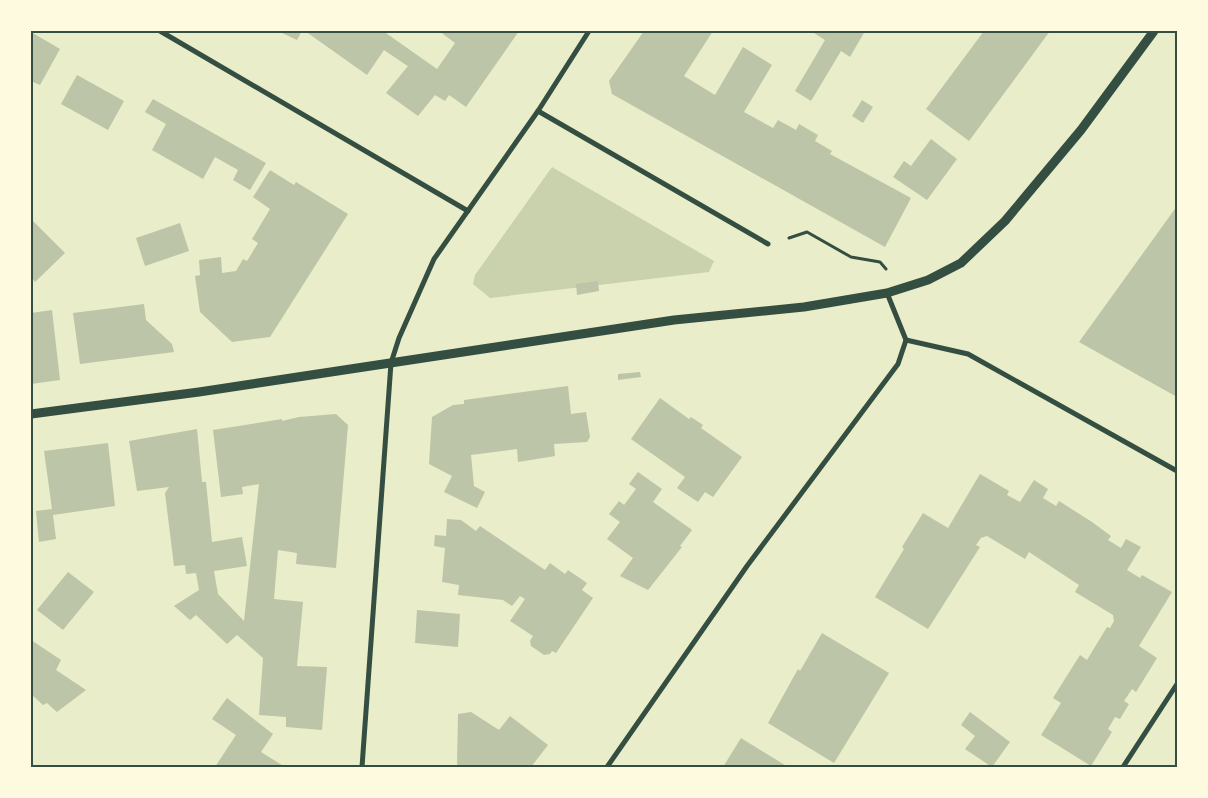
<svg xmlns="http://www.w3.org/2000/svg" width="1208" height="798" viewBox="0 0 1208 798" font-family="'Public Sans',sans-serif">
	<style>
		.green { fill: #cad2ad }
		.building { fill: #bcc5a7 }
		.lines { fill: none; stroke-linecap: round; stroke-linejoin: round }
		.path { stroke: #344e41; stroke-width: 3 }
		.minor { stroke: #344e41; stroke-width: 5 }
		.tertiary { stroke: #344e41; stroke-width: 9 }
		.neatline { fill: none; stroke: #344e41; stroke-width: 2 }
	</style>
	<rect width="100%" height="100%" fill="#e9edc9"/>
	<polygon class="green" points="552,167 714,261 709,272 490,298 473,284 475,275"/>
	<g class="building">
		<polygon points="278,31 302,31 297,40"/>
		<polygon points="305,31 383,31 437,69 455,43 439,31 519,31 466,107 449,95 445,101 435,95 418,116 386,93 408,66 406,65 384,50 367,75"/>
		<polygon points="644,31 713,31 684,76 715,95 743,47 772,65 744,112 773,128 778,120 796,130 799,124 818,135 815,141 832,151 830,154 911,198 885,247 612,94 609,81"/>
		<polygon points="811,31 865,31 850,57 841,51 811,101 795,91 825,40"/>
		<polygon points="984,31 1050,31 969,141 926,109"/>
		<polygon points="31,32 60,49 40,85 31,81"/>
		<polygon points="77,75 124,101 108,130 61,104"/>
		<polygon points="153,99 266,163 250,190 233,180 238,170 215,157 203,179 152,150 166,124 145,112"/>
		<polygon points="862,100 873,107 863,123 852,116"/>
		<polygon points="931,139 957,159 927,200 893,177 904,161 911,166"/>
		<polygon points="270,170 294,185 296,182 348,214 270,337 232,342 200,312 195,276 200,275 199,260 221,257 222,273 236,271 243,259 247,261 258,243 252,239 270,209 253,197"/>
		<polygon points="1177,206 1177,397 1079,342"/>
		<polygon points="31,219 65,253 35,282 33,279 31,281"/>
		<polygon points="180,223 189,251 145,266 136,238"/>
		<polygon points="598,281 599,291 577,295 576,284"/>
		<polygon points="144,304 146,320 172,344 174,352 80,364 73,313"/>
		<polygon points="52,310 60,380 31,384 31,313"/>
		<polygon points="640,372 641,377 618,380 618,374"/>
		<polygon points="568,386 571,414 586,412 590,437 587,442 554,444 555,456 518,462 517,449 471,455 474,486 485,492 477,508 444,492 452,476 429,464 432,417 453,405 464,404 464,400"/>
		<polygon points="660,398 689,419 691,417 703,425 701,428 742,457 713,497 705,492 698,502 677,488 685,477 631,439"/>
		<polygon points="336,414 348,425 336,568 296,564 297,553 278,550 274,599 303,602 297,666 327,667 322,730 286,727 286,717 259,715 263,658 237,635 227,644 196,615 190,620 174,606 199,590 196,573 186,574 185,565 174,566 165,493 169,487 137,491 129,441 197,429 202,482 206,482 212,542 242,537 247,566 214,571 218,594 244,621 259,484 242,487 243,494 221,497 213,430 282,419 282,421 299,417"/>
		<polygon points="108,443 115,506 53,515 56,539 39,542 36,511 52,509 44,451"/>
		<polygon points="638,472 662,489 653,502 692,530 680,546 682,547 648,590 620,576 633,558 607,539 620,522 609,514 619,501 624,505 636,489 629,484"/>
		<polygon points="980,474 1009,491 1007,495 1020,502 1034,480 1048,489 1043,498 1056,506 1059,501 1092,522 1111,536 1108,540 1121,548 1126,539 1141,547 1127,570 1140,578 1142,575 1172,592 1139,646 1157,658 1136,692 1132,689 1124,701 1129,704 1120,719 1115,717 1108,729 1112,732 1091,766 1041,735 1061,703 1053,698 1080,655 1087,660 1107,627 1110,628 1114,621 1113,615 1075,592 1079,585 1029,552 1025,559 987,536 981,538 976,545 980,547 928,629 875,597 904,549 902,547 923,513 948,528"/>
		<polygon points="447,519 461,520 476,531 480,526 545,570 550,563 565,574 568,570 587,583 582,590 593,598 556,653 552,651 550,654 544,655 531,646 530,641 533,636 510,621 525,599 520,596 512,606 503,600 458,595 459,585 442,582 445,548 434,546 435,535 446,536"/>
		<polygon points="68,572 94,592 63,630 37,610"/>
		<polygon points="417,610 460,614 458,647 415,643"/>
		<polygon points="822,633 889,673 834,763 768,723 798,669 800,671"/>
		<polygon points="31,640 61,660 56,670 86,690 57,712 47,703 43,705 31,694"/>
		<polygon points="227,698 273,734 261,752 285,767 215,767 236,735 212,719"/>
		<polygon points="471,712 499,730 510,716 548,745 531,767 461,767 457,764 458,714"/>
		<polygon points="970,712 1010,742 992,767 965,749 975,736 961,725"/>
		<polygon points="741,738 788,767 723,767"/>
	</g>
	<g class="lines">
		<polyline class="path" points="789,238 807,232 851,257 880,262 886,269"/>
		<g class="minor">
			<polyline points="160,31 468,211"/>
			<polyline points="538,111 768,244"/>
			<polyline points="906,340 968,354 1177,471"/>
			<polyline points="362,767 391,363 399,338 434,259 538,111 589,31"/>
			<polyline points="607,767 747,566 898,364 906,340 887,293"/>
			<polyline points="1123,767 1177,684"/>
		</g>
		<polyline class="tertiary" points="31,414 199,392 674,320 804,307 887,293 928,280 961,263 1005,221 1081,130 1154,31"/>
	</g>
	<rect width="1208" height="798" fill="none" stroke="#fefae0" stroke-width="65"/>
	<rect x="32" y="32" width="1144" height="734" class="neatline"/>
</svg>
